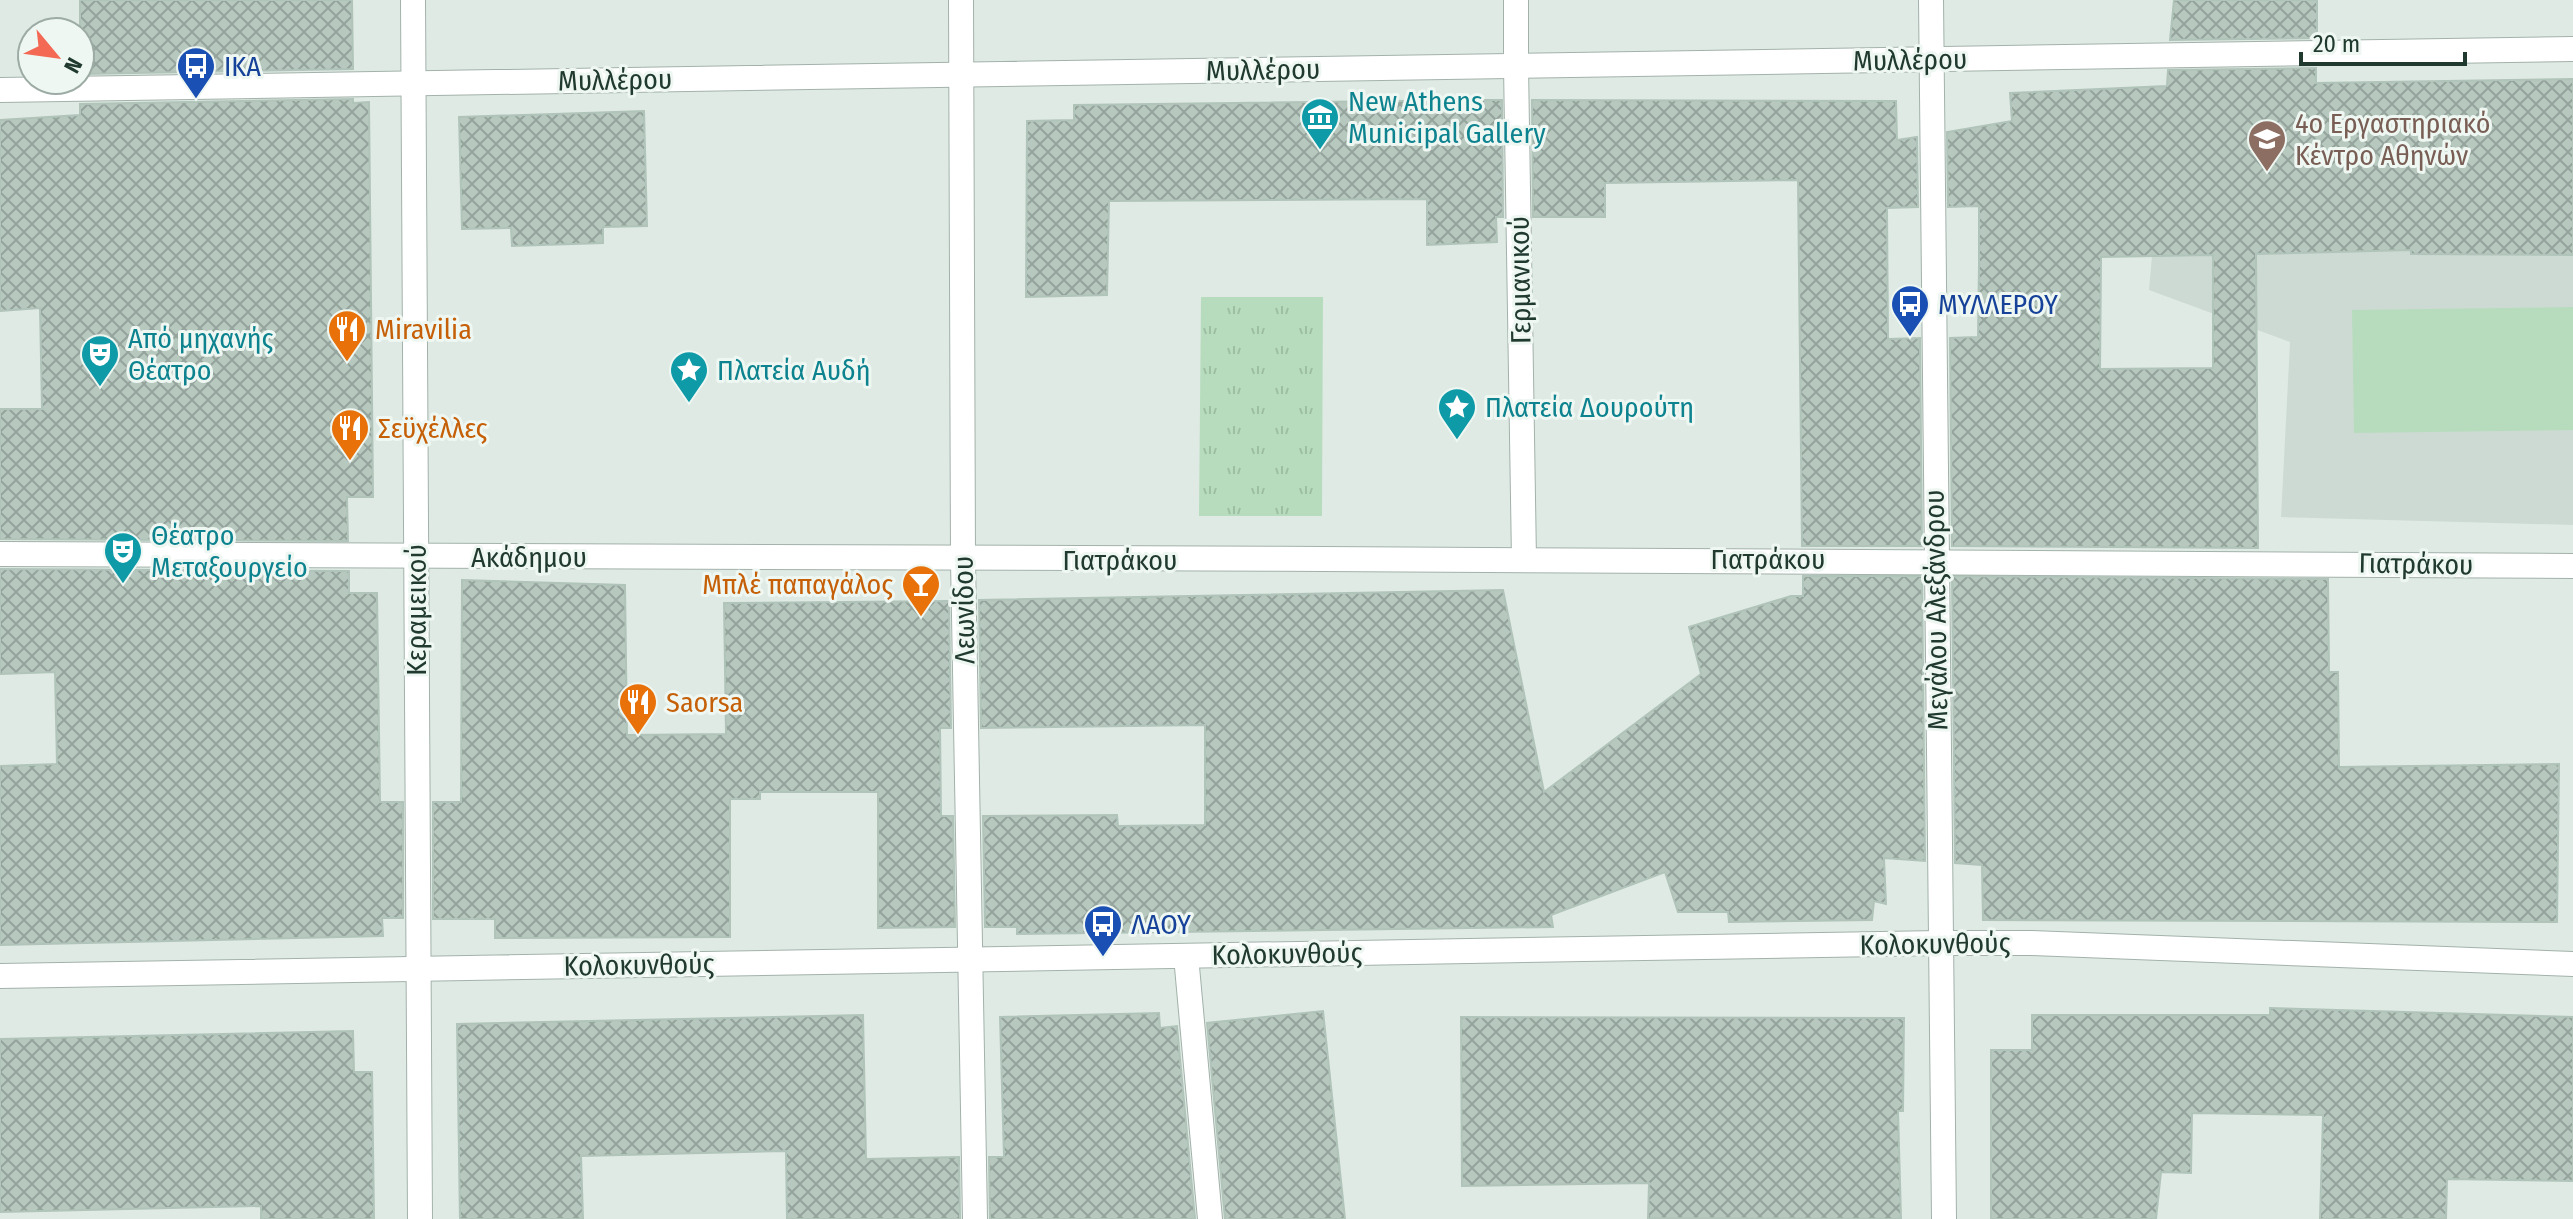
<svg xmlns="http://www.w3.org/2000/svg" width="2573" height="1219" viewBox="0 0 2573 1219" font-family="'Fira Sans Condensed',sans-serif">
	<style>
		.built { fill: #cddad3 }
		.green { fill: #b7dcbd }
		.park { fill: url(#park-tufts) }
		.building { fill: url(#building-cross-hatch); stroke: #b1c4ba; stroke-width: 2; fill-rule: evenodd }
		.lines { fill: none; stroke-linecap: round; stroke-linejoin: round }
		.pedestrian-casing { stroke: #a2b2aa; stroke-width: 26 }
		.minor-casing { stroke: #a2b2aa; stroke-width: 26 }
		.tertiary-casing { stroke: #a2b2aa; stroke-width: 26 }
		.pedestrian { stroke: #fff; stroke-width: 24 }
		.minor { stroke: #fff; stroke-width: 24 }
		.tertiary { stroke: #fff; stroke-width: 24 }
		.labels { text-anchor: middle; dominant-baseline: central; stroke-width: 6; stroke-linejoin: round; paint-order: stroke }
		.street-label { font-size: 28px; fill: #203a30; stroke: #eff7f2 }
		.transit-label { font-size: 28px; fill: #164399; stroke: #eff7f2; text-anchor: start }
		.culture-label { font-size: 28px; fill: #0d838f; stroke: #eff7f2; text-anchor: start }
		.education-label { font-size: 28px; fill: #785e54; stroke: #eff7f2; text-anchor: start }
		.food-label { font-size: 28px; fill: #c56008; stroke: #eff7f2; text-anchor: start }
	</style>
	<defs>
		<pattern id="park-tufts" width="24" height="20" patternUnits="userSpaceOnUse" patternTransform="scale(2)"><rect width="24" height="20" fill="#b7dcbd"/><path d="M3 7l-1-3M5 7V3M7 7l1-3M15 17l-1-3M17 17v-4M19 17l1-3" fill="none" stroke="#9dbea3"/></pattern>
		<pattern id="building-cross-hatch" width="8" height="8" patternUnits="userSpaceOnUse" patternTransform="scale(2)"><rect width="8" height="8" fill="#b7c8bf"/><path d="M0 0l8 8M0 8l8-8" fill="none" stroke="#94a39c"/></pattern>
	</defs>
	<rect width="100%" height="100%" fill="#dfeae4"/>
	<polygon class="built" points="2573,79 2573,525 2281,517 2290,342 2149,290 2167,86"/>
	<polygon class="green" points="2573,307 2573,430 2354,433 2352,310"/>
	<polygon class="park" points="1201,297 1323,297 1322,516 1199,516"/>
	<g class="building">
		<polygon points="80,0 352,0 353,69 80,74"/>
		<polygon points="2174,0 2317,0 2317,38 2170,40"/>
		<path d="M2316 68V83L2573 79V255L2411 254V250L2256 254 2258 548 1952 546 1950 338 1978 337 1979 264V206L1948 207 1947 132 2012 121 2010 93 2167 86 2168 70ZM2213 255V368L2100 369 2101 257Z"/>
		<polygon points="353,99 353,103 369,102 373,497 347,497 348,541 0,539 0,409 42,409 40,308 0,311 0,120 80,115 80,104"/>
		<polygon points="1478,100 1502,100 1503,217 1496,217 1497,242 1427,245 1427,199 1109,201 1107,295 1026,297 1027,121 1074,120 1074,105"/>
		<polygon points="1532,100 1896,101 1897,140 1917,137 1918,207 1887,208 1888,339 1920,338 1922,546 1802,546 1798,180 1605,183 1605,217 1533,217"/>
		<polygon points="644,111 647,226 603,227 603,243 512,246 511,228 462,229 459,117"/>
		<polygon points="0,569 349,571 349,593 377,593 380,802 403,802 403,918 382,918 383,936 0,945 0,766 57,764 55,672 0,674"/>
		<polygon points="1803,576 1922,576 1925,861 1884,858 1886,904 1874,901 1872,920 1729,922 1728,912 1678,912 1665,872 1551,915 1553,927 1017,934 1017,927 985,927 983,816 1117,815 1118,826 1205,825 1205,725 981,728 979,600 1503,590 1544,792 1701,674 1689,627 1791,596 1803,596"/>
		<polygon points="1952,576 2328,579 2329,672 2338,672 2339,767 2559,764 2557,922 1983,920 1982,865 1955,863"/>
		<polygon points="462,580 625,585 627,735 726,734 724,603 949,601 951,728 940,728 941,816 953,816 955,927 878,928 878,792 760,792 760,799 730,799 730,937 495,938 495,919 433,919 433,802 461,802"/>
		<polygon points="2270,1008 2573,1017 2573,1181 2447,1179 2446,1219 2320,1219 2323,1115 2192,1113 2191,1173 2161,1172 2156,1219 1991,1219 1991,1050 2032,1050 2032,1015 2270,1015"/>
		<polygon points="1323,1011 1345,1219 1225,1219 1207,1023"/>
		<polygon points="1159,1013 1160,1028 1177,1026 1195,1219 990,1219 989,1157 1004,1157 1000,1017"/>
		<polygon points="863,1015 866,1159 959,1157 960,1219 787,1219 786,1151 581,1156 583,1219 460,1219 457,1024"/>
		<polygon points="1461,1017 1904,1018 1903,1111 1898,1111 1901,1219 1648,1218 1649,1183 1462,1186"/>
		<polygon points="353,1031 354,1072 372,1072 374,1219 261,1219 261,1206 0,1212 0,1039"/>
	</g>
	<g class="lines">
		<g class="pedestrian-casing">
			<g id="pedestrian">
				<polyline points="1516,66 1524,560"/>
				<path d="M0 554C858 560 1715 557 2573 566"/>
				<polyline points="1186,956 1210,1219"/>
			</g>
		</g>
		<g class="minor-casing">
			<g id="minor">
				<polyline points="413,0 420,1219"/>
				<polyline points="961,0 963,560 975,1219"/>
				<polyline points="1516,0 1516,66"/>
				<polyline points="1931,0 1944,1219"/>
			</g>
		</g>
		<g class="tertiary-casing">
			<g id="tertiary">
				<polyline points="0,90 2573,49"/>
				<polyline points="0,976 1940,943 2031,943 2573,964"/>
			</g>
		</g>
		<use href="#pedestrian" class="pedestrian"/>
		<use href="#minor" class="minor"/>
		<use href="#tertiary" class="tertiary"/>
	</g>
	<defs>
		<g id="bus-pin" transform="scale(2)"><path d="M0 17L-7.5 6A9.5 9.5 0 1 1 7.5 6Z" fill="#1a4fb4" stroke="#eff7f2"/><path d="M-5-6H5V4H4V6H2V4H-2V6H-4V4H-5ZM-3.5-4V0h7V-4ZM-3.5 1.2v1.5H-2V1.2ZM2 1.2v1.5H3.5V1.2Z" fill="#fff"/></g>
		<g id="museum-pin" transform="scale(2)"><path d="M0 17L-7.5 6A9.5 9.5 0 1 1 7.5 6Z" fill="#0f9aa8" stroke="#eff7f2"/><path d="M0-6L6-3V-2H-6V-3ZM-5-1h2V3h-2ZM-1-1h2V3h-2ZM3-1h2V3H3ZM-6 4H6V6H-6Z" fill="#fff"/></g>
		<g id="school-pin" transform="scale(2)"><path d="M0 17L-7.5 6A9.5 9.5 0 1 1 7.5 6Z" fill="#8d6e63" stroke="#eff7f2"/><path d="M0-5L7-2L0 1L-7-2ZM-4 1L0 2.5L4 1V4Q0 6-4 4Z" fill="#fff"/></g>
		<g id="restaurant-pin" transform="scale(2)"><path d="M0 17L-7.5 6A9.5 9.5 0 1 1 7.5 6Z" fill="#e8710a" stroke="#eff7f2"/><path d="M-5-6h1v4h1v-4h1v4h1v-4h1v5L-1.5 .5V6h-2V.5L-5-1ZM5-6V6H3V1.5H1.5Q1.5-4 5-6Z" fill="#fff"/></g>
		<g id="theatre-pin" transform="scale(2)"><path d="M0 17L-7.5 6A9.5 9.5 0 1 1 7.5 6Z" fill="#0f9aa8" stroke="#eff7f2"/><path d="M-5-5.5Q0-4 5-5.5V0Q5 5 0 6Q-5 5-5 0ZM-3.3-2.5H-1v1.5H-3.3ZM1-2.5H3.3v1.5H1ZM-2.8 1Q0 5.5 2.8 1Z" fill="#fff"/></g>
		<g id="sight-pin" transform="scale(2)"><path d="M0 17L-7.5 6A9.5 9.5 0 1 1 7.5 6Z" fill="#0f9aa8" stroke="#eff7f2"/><path d="M0-6L1.8-2.2L6-1.7L2.9 1.2L3.7 5.4L0 3.3L-3.7 5.4L-2.9 1.2L-6-1.7L-1.8-2.2Z" fill="#fff"/></g>
		<g id="bar-pin" transform="scale(2)"><path d="M0 17L-7.5 6A9.5 9.5 0 1 1 7.5 6Z" fill="#e8710a" stroke="#eff7f2"/><path d="M-6-5H6L.8 .8V4.5H3.5V6h-7V4.5H-.8V.8Z" fill="#fff"/></g>
	</defs>
	<g fill-rule="evenodd">
		<use href="#bus-pin" x="196" y="66"/>
		<use href="#museum-pin" x="1320" y="117"/>
		<use href="#school-pin" x="2267" y="139"/>
		<use href="#bus-pin" x="1910" y="304"/>
		<use href="#restaurant-pin" x="347" y="329"/>
		<use href="#theatre-pin" x="100" y="354"/>
		<use href="#sight-pin" x="689" y="370"/>
		<use href="#sight-pin" x="1457" y="407"/>
		<use href="#restaurant-pin" x="350" y="428"/>
		<use href="#theatre-pin" x="123" y="551"/>
		<use href="#bar-pin" x="921" y="584"/>
		<use href="#restaurant-pin" x="638" y="702"/>
		<use href="#bus-pin" x="1103" y="924"/>
	</g>
	<g class="labels">
		<g class="street-label">
			<text transform="translate(1910 60) rotate(-1)">Μυλλέρου</text>
			<text transform="translate(1263 70) rotate(-1)">Μυλλέρου</text>
			<text transform="translate(615 80) rotate(-1)">Μυλλέρου</text>
			<text transform="translate(1520 280) rotate(-91)">Γερμανικού</text>
			<text x="529" y="557">Ακάδημου</text>
			<text x="1768" y="559">Γιατράκου</text>
			<text x="1120" y="560">Γιατράκου</text>
			<text transform="translate(2416 564) rotate(1)">Γιατράκου</text>
			<text transform="translate(416 610) rotate(-90)">Κεραμεικού</text>
			<text transform="translate(964 610) rotate(-91)">Λεωνίδου</text>
			<text transform="translate(1936 610) rotate(-91)">Μεγάλου Αλεξάνδρου</text>
			<text transform="translate(1935 944) rotate(-1)">Κολοκυνθούς</text>
			<text transform="translate(1287 954) rotate(-1)">Κολοκυνθούς</text>
			<text transform="translate(639 965) rotate(-1)">Κολοκυνθούς</text>
		</g>
		<g class="transit-label">
			<text x="224" y="66">ΙΚΑ</text>
			<text x="1938" y="304">ΜΥΛΛΕΡΟΥ</text>
			<text x="1131" y="924">ΛΑΟΥ</text>
		</g>
		<g class="culture-label">
			<text x="1348" y="101">New Athens<tspan x="1348" dy="32">Municipal Gallery</tspan></text>
			<text x="128" y="338">Από μηχανής<tspan x="128" dy="32">Θέατρο</tspan></text>
			<text x="717" y="370">Πλατεία Αυδή</text>
			<text x="1485" y="407">Πλατεία Δουρούτη</text>
			<text x="151" y="535">Θέατρο<tspan x="151" dy="32">Μεταξουργείο</tspan></text>
		</g>
		<g class="education-label">
			<text x="2295" y="123">4ο Εργαστηριακό<tspan x="2295" dy="32">Κέντρο Αθηνών</tspan></text>
		</g>
		<g class="food-label">
			<text x="375" y="329">Miravilia</text>
			<text x="378" y="428">Σεϋχέλλες</text>
			<text x="893" y="584" text-anchor="end">Μπλέ παπαγάλος</text>
			<text x="666" y="702">Saorsa</text>
		</g>
	</g>
	<g transform="translate(56 56) rotate(119)"><circle r="38" fill="#eff7f2" stroke="#9caba4" stroke-width="2"/>
	<path d="M0-6L14 30L0 20L-14 30Z" fill="#f36954"/>
	<text y="-12" font-size="22" font-weight="bold" text-anchor="middle" fill="#203a30">N</text>
	</g>
	<path d="M2301 52v12h164v-12" fill="none" stroke="#203a30" stroke-width="4"/>
	<text x="2313" y="52" font-size="24" fill="#203a30" stroke="#eff7f2" stroke-width="6" paint-order="stroke">20 m</text>
</svg>
